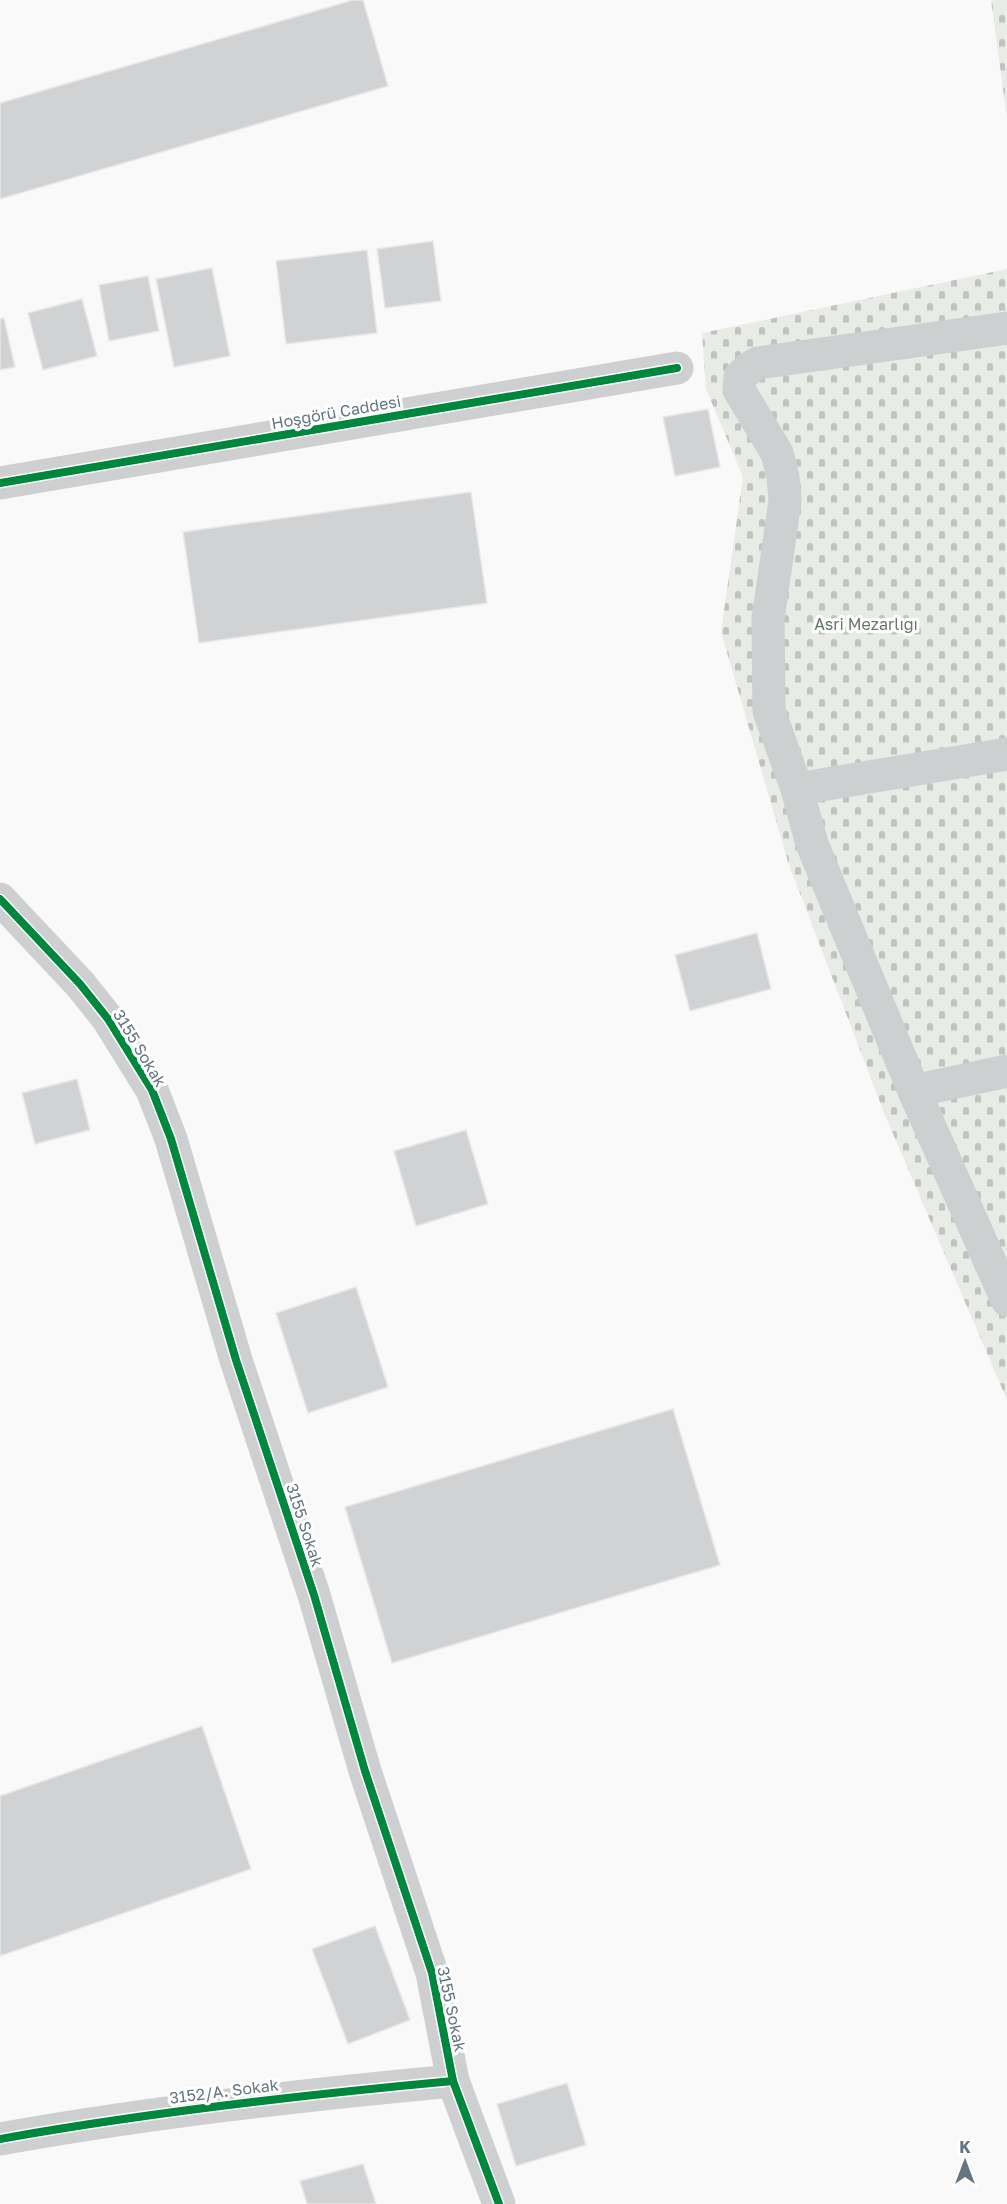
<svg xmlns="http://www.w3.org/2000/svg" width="1007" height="2204" viewBox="0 0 1007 2204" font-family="'Golos Text',sans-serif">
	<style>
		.cemetery { fill: url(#cemetery-stones) }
		.building { fill: #d0d2d3; stroke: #e8e8e8; stroke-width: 1.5 }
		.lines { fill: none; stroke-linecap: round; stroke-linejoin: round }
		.minor { stroke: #cecfd0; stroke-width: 33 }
		.cycleway-casing { stroke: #fff; stroke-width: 11 }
		.cycleway { stroke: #00873e; stroke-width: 8 }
		.labels { text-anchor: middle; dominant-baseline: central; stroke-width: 6; stroke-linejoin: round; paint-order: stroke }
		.street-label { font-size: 16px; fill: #657683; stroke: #fff }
		.park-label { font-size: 16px; fill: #687a64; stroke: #fff }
	</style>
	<defs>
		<pattern id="cemetery-stones" width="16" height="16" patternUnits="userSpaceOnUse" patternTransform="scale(1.5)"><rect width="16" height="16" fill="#e8ebe6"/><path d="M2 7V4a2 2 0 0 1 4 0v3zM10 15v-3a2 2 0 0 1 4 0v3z" fill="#c0c3c0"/></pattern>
	</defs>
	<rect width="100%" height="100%" fill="#f9f9f9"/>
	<g class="cemetery">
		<polygon points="991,0 1007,0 1007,118"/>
		<polygon points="1007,269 1007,1400 885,1115 789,865 721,632 743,477 706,389 702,333"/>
	</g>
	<g class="building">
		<polygon points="353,0 363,0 388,86 0,199 0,103"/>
		<polygon points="433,241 441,301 385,308 377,249"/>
		<polygon points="367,250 377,333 286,344 276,261"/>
		<polygon points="212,268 230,356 174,367 156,279"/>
		<polygon points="148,276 159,331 109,341 99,285"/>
		<polygon points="82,299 97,356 43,370 28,313"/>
		<polygon points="4,318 15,367 0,370 0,319"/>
		<polygon points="708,409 720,467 675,476 663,417"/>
		<polygon points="471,492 487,603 199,643 183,532"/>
		<polygon points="757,933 771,989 690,1011 675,955"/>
		<polygon points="77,1079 90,1130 35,1144 22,1093"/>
		<polygon points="466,1130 488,1204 416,1226 394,1151"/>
		<polygon points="356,1287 388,1387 308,1413 276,1313"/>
		<polygon points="673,1409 720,1565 392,1663 345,1507"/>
		<polygon points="202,1726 251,1869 0,1956 0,1796"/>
		<polygon points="375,1926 410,2020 348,2044 312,1949"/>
		<polygon points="567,2083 586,2145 516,2166 497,2104"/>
		<polygon points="363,2164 376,2204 307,2204 300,2181"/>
	</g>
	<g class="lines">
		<g class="minor">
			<polyline points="1007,328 758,363 748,369 740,377 739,390 777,453 783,477 785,501 768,619 769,711 797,789 812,844 914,1091 1007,1300"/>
			<polyline points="0,483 677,368"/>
			<polyline points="797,789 1007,754"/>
			<polyline points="0,899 80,984 108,1019 152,1090 171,1139 236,1360 314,1595 365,1771 432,1973 453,2081 499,2204"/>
			<polyline points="914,1091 1007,1071"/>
			<path d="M0 2139C150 2112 301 2095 453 2081"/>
		</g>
		<g class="cycleway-casing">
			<g id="cycleway">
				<polyline points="0,483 677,368"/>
				<polyline points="0,899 80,984 108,1019 152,1090 171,1139 236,1360 314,1595 365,1771 432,1973 453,2081 499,2204"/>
				<path d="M0 2139C150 2112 301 2095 453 2081"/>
			</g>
		</g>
		<use href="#cycleway" class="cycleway"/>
	</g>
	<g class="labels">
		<g class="street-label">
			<text transform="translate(336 412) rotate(-10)">Hoşgörü Caddesi</text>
			<text transform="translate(140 1048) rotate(59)">3155 Sokak</text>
			<text transform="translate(305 1525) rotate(72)">3155 Sokak</text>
			<text transform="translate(452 2009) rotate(78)">3155 Sokak</text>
			<text transform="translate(224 2091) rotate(-7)">3152/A. Sokak</text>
		</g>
		<g class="park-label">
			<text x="866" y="624">Asri Mezarlığı</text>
		</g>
	</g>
	<g transform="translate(965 2162)" stroke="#ffffff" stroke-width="4.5" paint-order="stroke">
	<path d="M0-4.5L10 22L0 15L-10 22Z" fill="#657683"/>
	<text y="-9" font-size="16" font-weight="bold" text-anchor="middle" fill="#657683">K</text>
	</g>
</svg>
